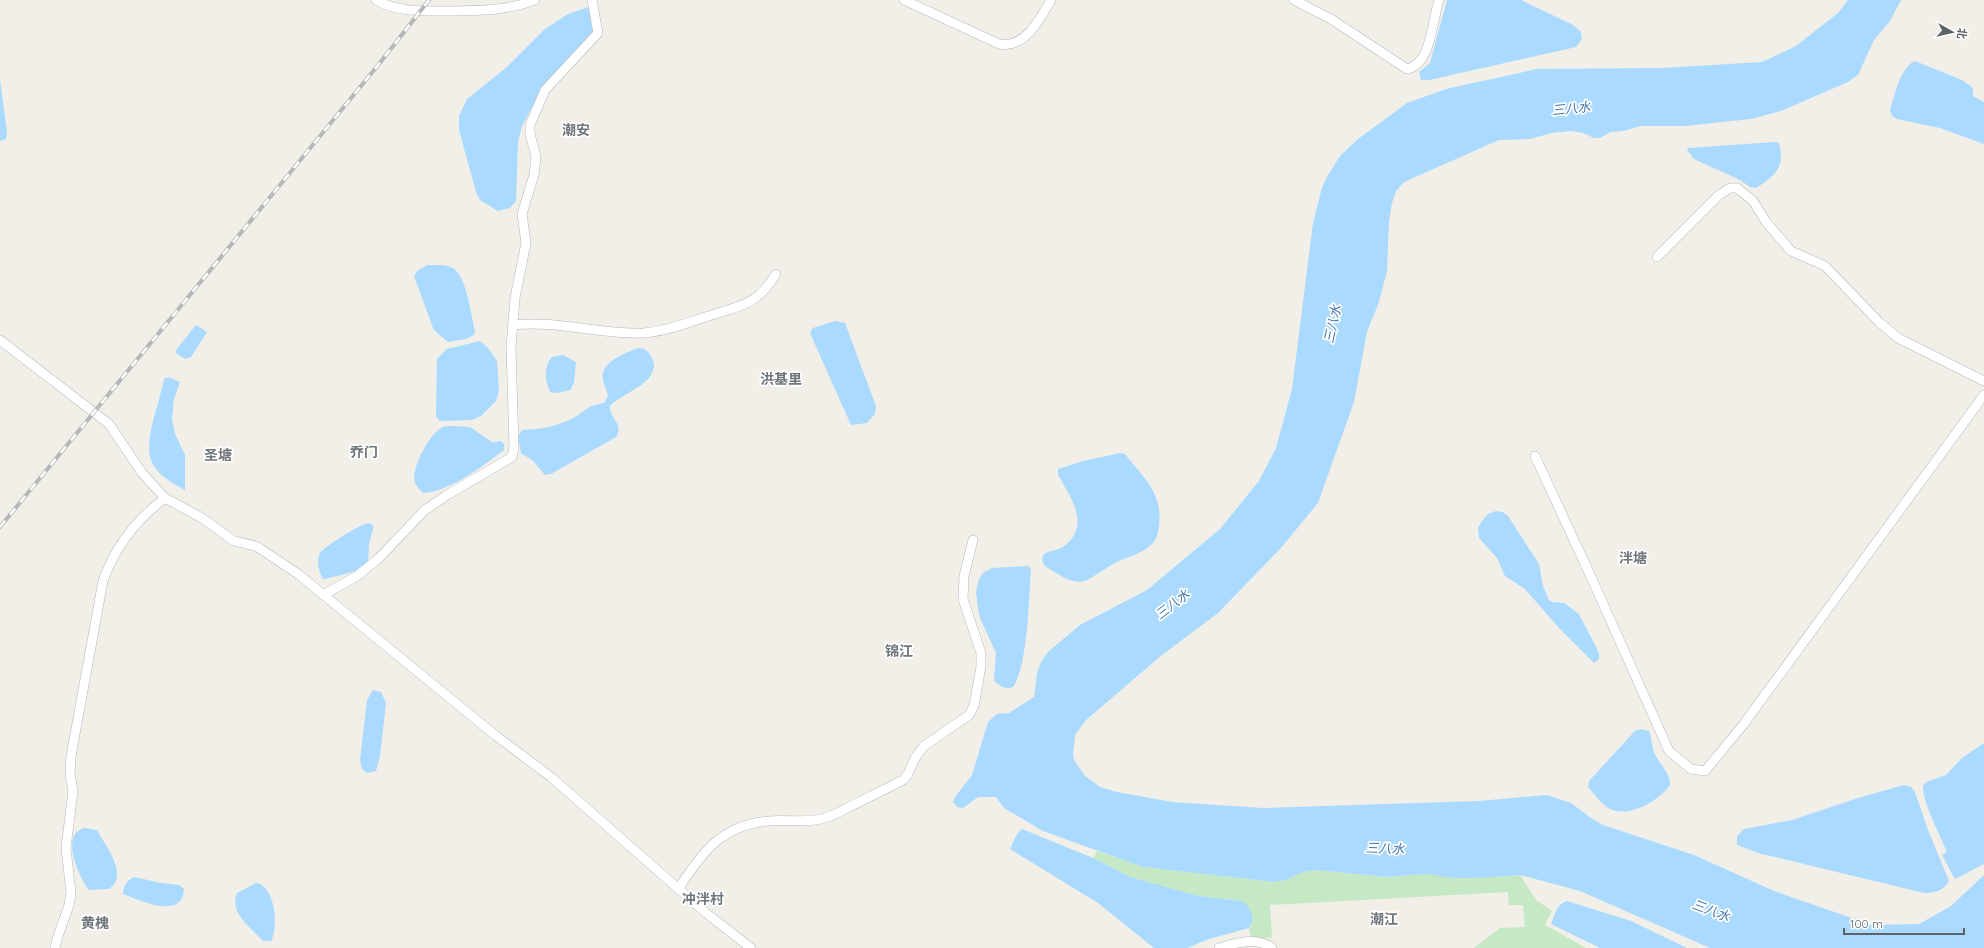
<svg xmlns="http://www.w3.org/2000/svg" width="1984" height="948" viewBox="0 0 1984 948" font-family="Quicksand,'Noto Sans SC',sans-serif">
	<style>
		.green { fill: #c5e8c5 }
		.water { fill: #aadaff }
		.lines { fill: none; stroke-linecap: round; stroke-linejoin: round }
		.minor-casing { stroke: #b5b8bc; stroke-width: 10 }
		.minor { stroke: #fff; stroke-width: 9 }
		.rail-casing { stroke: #b6b7b8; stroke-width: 4 }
		.rail { stroke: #fff; stroke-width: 2.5; stroke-dasharray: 8; stroke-linecap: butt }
		.labels { text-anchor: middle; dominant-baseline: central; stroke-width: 3.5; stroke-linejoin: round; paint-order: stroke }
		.water-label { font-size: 13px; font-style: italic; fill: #4174aa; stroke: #fff }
		.quarter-label { font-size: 14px; font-weight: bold; fill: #70757a; stroke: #fff }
	</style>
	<rect width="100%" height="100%" fill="#f1efe8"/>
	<polygon class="green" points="1097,851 1143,867 1274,882 1286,880 1303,872 1316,870 1385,877 1428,874 1477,878 1520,875 1536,900 1552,911 1545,925 1586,948 1474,948 1500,928 1525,927 1523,905 1509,905 1508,892 1270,905 1272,938 1251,938 1249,928 1252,925 1242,901 1199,896 1130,877 1093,858"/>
	<g class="water">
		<polygon points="1447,0 1521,0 1573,25 1581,32 1582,39 1576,47 1429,80 1421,80 1419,72 1430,63"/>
		<polygon points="1848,0 1901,0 1890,21 1874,40 1858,75 1848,82 1781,111 1751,119 1685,126 1641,126 1623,131 1611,132 1600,138 1594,138 1583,133 1571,131 1552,133 1530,139 1499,140 1404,182 1396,191 1392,203 1389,221 1387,271 1379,302 1367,332 1354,402 1318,503 1280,549 1218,613 1162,655 1086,720 1075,735 1073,754 1074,760 1085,776 1100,787 1117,792 1172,802 1263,808 1479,801 1547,795 1571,803 1591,818 1603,825 1694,855 1774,891 1872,925 1919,924 1951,906 1984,875 1984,948 1710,948 1580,891 1520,875 1477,878 1452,878 1428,874 1385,877 1316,870 1303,872 1286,880 1274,882 1143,867 1043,831 1004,808 996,797 978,797 963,808 957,807 953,802 955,797 972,775 988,722 997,714 1009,713 1034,697 1037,673 1041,662 1048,652 1080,625 1147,590 1220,529 1259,481 1276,448 1292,389 1313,223 1322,188 1327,177 1340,156 1358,139 1407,103 1446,89 1537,69 1662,68 1762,62 1796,46 1838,13"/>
		<polygon points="588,7 593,26 592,36 544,85 522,126 518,142 516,201 510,208 498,211 480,200 476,192 459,130 459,116 467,99 507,67 545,29 568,14"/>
		<path d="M1915 61 1962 80 1973 88V96L1984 102V144L1940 128 1897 119 1892 116 1890 110C1894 97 1901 66 1915 61Z"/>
		<polygon points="0,79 7,133 6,139 0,141"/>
		<path d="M1775 142 1779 143C1786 168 1774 176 1756 188L1750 187 1740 180 1694 159 1687 150 1688 148Z"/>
		<path d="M428 265C436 265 446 264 453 268 467 277 471 315 475 331L474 335 466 339 448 342 436 332 433 328 414 276 418 270Z"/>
		<polygon points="835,321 845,323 876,406 875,414 867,423 851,425 810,333 813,328"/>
		<polygon points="196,325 207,332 191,357 185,359 176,353 176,350"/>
		<polygon points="480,341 488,348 497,361 499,390 496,401 481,416 472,420 440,421 436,417 437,359 447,349"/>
		<path d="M638 348C643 348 646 349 649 353 669 380 623 392 610 406 609 419 625 424 616 437L551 474 545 475 532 460 521 453 518 436 522 430C540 429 555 427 571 419 586 412 584 406 604 403L608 396C607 391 604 385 603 380 599 362 626 353 638 348Z"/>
		<path d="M563 355 576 362 574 383 570 390 558 393 550 392C545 380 543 367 552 357Z"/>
		<path d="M168 377 180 382 174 399 172 419 175 434 185 455V490C149 471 144 459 153 421 157 407 161 393 164 379Z"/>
		<path d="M453 426 470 427 492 442 501 441 504 444V450C484 465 449 492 423 493 420 490 417 487 415 483 410 470 429 435 441 428 444 426 450 426 453 426Z"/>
		<path d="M1120 453 1125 454C1144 478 1163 493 1159 526 1158 533 1157 540 1151 545 1140 555 1125 557 1113 564 1083 582 1083 590 1051 570 1044 566 1041 563 1043 555 1048 550 1057 551 1063 547 1092 526 1071 498 1058 475V469L1083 461Z"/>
		<polygon points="1496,511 1503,512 1508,516 1539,564 1543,586 1549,600 1552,602 1564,603 1579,614 1599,653 1599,659 1594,663 1559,628 1525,589 1505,576 1497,558 1479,538 1478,528 1482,521 1488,514"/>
		<path d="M369 523 374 526 369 544 368 564 353 572 325 579 322 578C319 570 316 561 320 553 325 546 360 524 369 523Z"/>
		<path d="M1027 566 1031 568C1029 595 1028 666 1013 687 1005 690 999 686 994 680L996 653 980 618 978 608 976 592 979 579 983 573 992 568Z"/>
		<polygon points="373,690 381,692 386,703 380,756 376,771 367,773 362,769 360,760 367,700"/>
		<path d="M1641 729 1649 731C1652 737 1651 745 1654 752 1658 763 1671 773 1670 785 1659 801 1629 818 1610 809 1602 805 1595 795 1590 789L1588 787 1589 781 1635 731Z"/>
		<path d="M1984 743V864L1955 879 1942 855 1947 852C1941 837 1922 801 1923 786L1926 782 1946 775 1962 758Z"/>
		<path d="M1904 785 1911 787 1915 792 1928 830 1949 881C1944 891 1933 893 1924 893L1758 853 1737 845V836L1744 829 1792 820 1858 798Z"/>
		<path d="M85 828 97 830C105 845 130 876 109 889L89 890C79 877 59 833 85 828Z"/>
		<path d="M1022 829 1093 858 1130 877 1199 896 1242 901C1251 907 1256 920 1249 928L1209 939 1187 948H1154L1098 903 1010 849 1017 834Z"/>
		<path d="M134 877 161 883 179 885 184 889C183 921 139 900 123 894 123 887 127 880 134 877Z"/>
		<path d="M256 883C275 885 279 927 271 941H263C250 927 229 913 237 893Z"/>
		<path d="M1567 901 1631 921 1687 948H1600L1551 924C1555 915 1556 904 1567 901Z"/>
	</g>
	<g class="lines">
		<g class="minor-casing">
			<g id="minor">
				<path d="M376 0C399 13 425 11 451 11 481 10 506 11 535 0"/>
				<path d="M904 0 999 44C1025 49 1040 19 1051 0"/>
				<path d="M1294 0 1331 19 1407 69C1432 64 1432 20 1439 0"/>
				<polyline points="1657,257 1719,195 1730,188 1737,188 1753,201 1766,222 1791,251 1825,266 1879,322 1898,338 1984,381"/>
				<path d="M513 325C557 320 600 335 644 333 668 331 692 321 715 314 745 305 759 302 776 274"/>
				<polyline points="0,340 109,424 142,473 165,498 202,518 234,541 256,546 298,574 495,735 551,777 706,913 751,948"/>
				<polyline points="1535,456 1592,579 1669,751 1691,769 1705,771 1743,725 1984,395"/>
				<polyline points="323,595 357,576 379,558 425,510 447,495 512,457 514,447 511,347 515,298 526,243 522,214 534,175 536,157 530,134 530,125 545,90 598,33 592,0"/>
				<path d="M679 888C702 852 723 824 769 821 786 819 804 823 821 819 831 817 842 811 851 806 869 797 886 789 903 780L908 774 915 758 924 746 969 715 974 706 981 666V653L963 599 964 576 973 540"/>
				<path d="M55 948 57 939 69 905 71 893 66 848 73 791 70 774 71 756 103 581C115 547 137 519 165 498"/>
				<path d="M1219 948C1236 943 1257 936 1272 948"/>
			</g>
		</g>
		<use href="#minor" class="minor"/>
		<g class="rail-casing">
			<polyline id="rail" points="0,527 379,64 429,0"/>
		</g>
		<use href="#rail" class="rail"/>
	</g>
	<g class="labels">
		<g class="water-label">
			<text transform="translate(1571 108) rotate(-6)">三八水</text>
			<text transform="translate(1332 324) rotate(-78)">三八水</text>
			<text transform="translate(1172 604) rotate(-38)">三八水</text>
			<text transform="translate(1385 848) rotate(2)">三八水</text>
			<text transform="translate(1711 910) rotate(20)">三八水</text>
		</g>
		<g class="quarter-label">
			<text x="576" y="130">潮安</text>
			<text x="781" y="379">洪基里</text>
			<text x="364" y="452">乔门</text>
			<text x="218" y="455">圣塘</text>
			<text x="1633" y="558">泮塘</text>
			<text x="899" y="651">锦江</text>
			<text x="703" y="899">冲泮村</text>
			<text x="1384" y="919">潮江</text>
			<text x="95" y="923">黄槐</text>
		</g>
	</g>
	<g transform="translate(1952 32) rotate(98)" stroke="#ffffff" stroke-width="3" paint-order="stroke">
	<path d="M0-3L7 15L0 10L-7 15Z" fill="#5f6368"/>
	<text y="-6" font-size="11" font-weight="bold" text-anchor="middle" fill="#5f6368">北</text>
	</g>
	<path d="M1844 928v6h120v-6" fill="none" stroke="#5f6368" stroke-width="2"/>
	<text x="1850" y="928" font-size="12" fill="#5f6368" stroke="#ffffff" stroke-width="3" paint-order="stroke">100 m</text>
</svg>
